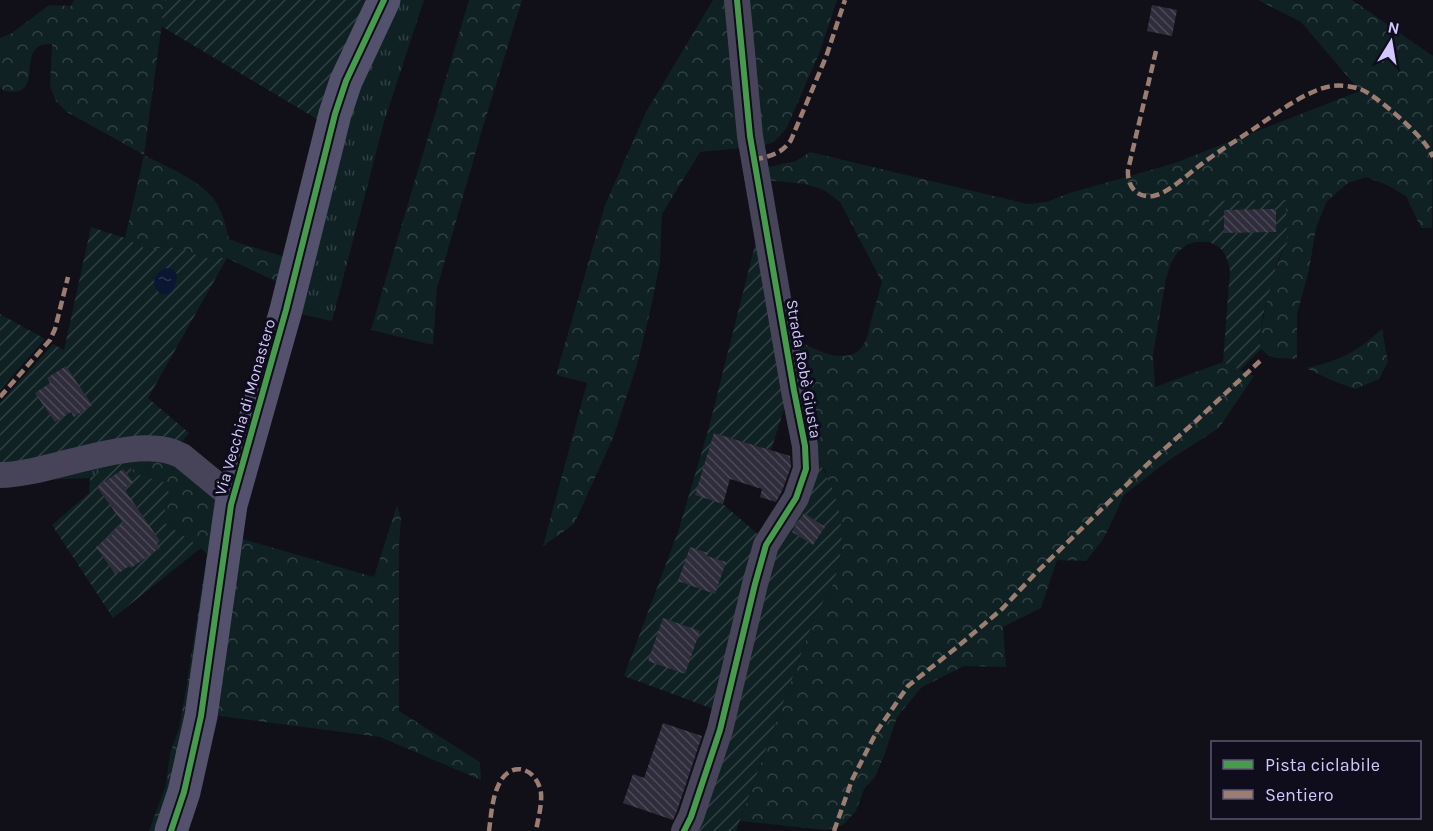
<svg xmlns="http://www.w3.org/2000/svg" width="1433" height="831" viewBox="0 0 1433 831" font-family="Karla,sans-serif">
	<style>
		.grass { fill: url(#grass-tufts) }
		.forest { fill: url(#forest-crowns) }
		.garden { fill: url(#garden-furrows) }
		.water { fill: url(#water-ripples) }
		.building { fill: url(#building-back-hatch) }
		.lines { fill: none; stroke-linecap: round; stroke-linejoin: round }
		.street { stroke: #474459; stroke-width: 26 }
		.secondary { stroke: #53516c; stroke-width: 33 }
		.quiet { stroke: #9b7d72; stroke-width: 4.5; stroke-dasharray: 9 4.5; stroke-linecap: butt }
		.cycleway-casing { stroke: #0f0c1b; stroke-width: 10 }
		.cycleway { stroke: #469c4c; stroke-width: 6 }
		.labels { text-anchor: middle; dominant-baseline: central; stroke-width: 6; stroke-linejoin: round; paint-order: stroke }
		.street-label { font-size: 16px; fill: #d2c8fd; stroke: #0f0c1b }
	</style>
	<defs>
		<pattern id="grass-tufts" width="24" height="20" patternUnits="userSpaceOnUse" patternTransform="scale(1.5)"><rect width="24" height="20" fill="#0f2123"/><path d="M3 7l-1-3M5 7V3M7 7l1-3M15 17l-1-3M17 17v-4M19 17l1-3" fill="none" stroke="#314044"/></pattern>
		<pattern id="forest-crowns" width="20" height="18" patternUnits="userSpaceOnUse" patternTransform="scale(1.5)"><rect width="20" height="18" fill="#0f2123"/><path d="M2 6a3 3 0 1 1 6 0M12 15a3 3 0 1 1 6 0" fill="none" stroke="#314044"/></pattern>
		<pattern id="garden-furrows" width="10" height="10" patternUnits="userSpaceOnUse" patternTransform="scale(1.5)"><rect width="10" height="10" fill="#0f2123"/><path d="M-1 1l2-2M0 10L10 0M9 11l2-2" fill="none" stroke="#314044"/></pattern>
		<pattern id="water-ripples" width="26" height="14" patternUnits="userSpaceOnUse" patternTransform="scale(1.5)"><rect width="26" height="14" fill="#0b1633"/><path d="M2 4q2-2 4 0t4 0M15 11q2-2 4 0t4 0" fill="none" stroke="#2e3651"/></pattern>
		<pattern id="building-back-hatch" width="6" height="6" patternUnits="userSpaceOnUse" patternTransform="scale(1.5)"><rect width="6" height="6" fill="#2f2c3b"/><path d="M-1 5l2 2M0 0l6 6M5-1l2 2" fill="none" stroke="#4c4958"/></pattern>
	</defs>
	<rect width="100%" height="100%" fill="#111018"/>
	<g class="grass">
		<polygon points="397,0 424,0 384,122 332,321 296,313 345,121"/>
		<path d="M149 453 162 454 134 474 124 460H118L90 478 38 480 0 483V479C27 478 53 469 79 463 102 458 125 454 149 453Z"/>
	</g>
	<g class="forest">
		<path d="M74 0H165L144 155C167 167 204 181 217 204 223 214 226 227 229 239 249 247 269 251 288 258L281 284 227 258H202L187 250 169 247 148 250 125 238 144 155 67 112 56 101 50 86 52 44C17 42 40 85 19 91 15 93 8 91 4 91L0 87V38L12 33 49 5 71 6Z"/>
		<path d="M469 0H522L482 130 437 288 433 345 371 330C402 220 437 110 469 0Z"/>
		<polygon points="713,0 727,0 742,148 700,152 662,214 660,263 650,312 637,365 613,438 574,524 543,546 587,383 556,375 605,205 646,112"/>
		<polygon points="746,0 837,0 819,54 786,129 774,142 760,147"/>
		<path d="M1258 0H1352L1433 56 1432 228H1421L1406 196 1387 185 1366 177 1348 183 1327 201 1316 228 1309 270 1297 314V359L1276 358 1268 355 1261 349 1259 338 1271 283 1279 260 1287 243 1209 201V242H1196L1186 245 1177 253 1171 263 1166 279 1153 355 1155 387 1223 362 1254 376 1219 428 1169 460 1124 495 1104 538 1086 561 1057 560 1041 608 1003 627 1006 667 964 666 922 687 897 717 884 756 875 777 864 789 856 811 843 825 826 830 740 821 815 616 834 582 840 558 842 534 826 473 816 455 794 338C812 349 852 370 865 342 868 337 869 329 870 324 874 310 878 296 882 282L840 202 824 190 805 184 766 180 764 168 796 161 810 152 1027 204 1047 202 1066 194 1172 164 1360 91 1301 22Z"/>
		<path d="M1382 329 1388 362 1379 379 1355 389 1333 381 1306 368C1342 360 1355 353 1382 329Z"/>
		<polygon points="162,454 219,495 193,700 162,831 149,831 166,785 170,753 179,728 187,683 207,554 201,548 162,521 169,496 134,474"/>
		<polygon points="397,505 401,519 399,544 399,711 480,762 481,780 380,737 212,715 236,537 374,577"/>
	</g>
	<g class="garden">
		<polygon points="165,0 373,0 322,122 161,26"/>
		<path d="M1286 200 1287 243 1278 260 1263 315 1259 338 1261 349 1240 370 1223 362 1230 270C1226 254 1224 248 1209 242V201Z"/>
		<polygon points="91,227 125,238 148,250 169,247 187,250 202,258 227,258 148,398 189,433 176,449 0,471 0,403 53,344 64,350"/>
		<polygon points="757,237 787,400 771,450 714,434 723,504 760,536 716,710 624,676 678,532 708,431"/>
		<polygon points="0,314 45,339 0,390"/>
		<polygon points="816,455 833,490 839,511 842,534 840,558 834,582 815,616 736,831 696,831 776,550"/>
		<polygon points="117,460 124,460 135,474 167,483 169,496 162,521 201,548 113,618 52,525 89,493 90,478"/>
	</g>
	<path class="water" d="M166 268 172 269 177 274C174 318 135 280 166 268Z"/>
	<g class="building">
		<polygon points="1152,5 1177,10 1172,36 1147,31"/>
		<polygon points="1276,209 1276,232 1224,233 1224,210"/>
		<polygon points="66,366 92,405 74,417 71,412 55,422 35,393 50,383 47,378"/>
		<polygon points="714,433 790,456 791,467 782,491 776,502 760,497 762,489 730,479 723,504 695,495"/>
		<polygon points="123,469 133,482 124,489 160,541 157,544 160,548 131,568 129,566 116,575 96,547 113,534 111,532 123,523 97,487"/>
		<polygon points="804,513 825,527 813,545 792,532"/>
		<polygon points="690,547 708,553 707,556 726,562 715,594 678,581"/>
		<polygon points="663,618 700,631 685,674 648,661"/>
		<polygon points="663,723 702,736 677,811 673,820 623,803 633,774 644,778"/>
	</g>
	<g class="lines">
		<g class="street">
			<path d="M0 475C51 475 137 431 182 456L233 498"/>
			<polyline points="684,831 691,817 720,730 755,584 766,545 796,498 806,469 805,446 794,391 750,136 737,0"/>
		</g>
		<polyline class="secondary" points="171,831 184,792 201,716 231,505 286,310 335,114 346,81 384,0"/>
		<g class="quiet">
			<path d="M1156 51 1128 170C1127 186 1136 198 1153 196 1167 194 1187 175 1199 166 1216 153 1234 142 1252 130 1274 115 1306 90 1332 86 1341 85 1351 86 1360 89 1375 94 1416 131 1426 145 1429 149 1431 153 1433 157"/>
			<path d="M754 160C770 156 782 154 791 140L826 57 845 0"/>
			<polyline points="0,397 50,340 55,329 68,277"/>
			<path d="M489 831C491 816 492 798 499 784 511 759 537 768 541 793 542 805 538 819 536 831"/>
			<polyline points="834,831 852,780 877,731 908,686 956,648 1002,609 1035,574 1153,459 1196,421 1260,361"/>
		</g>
		<g class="cycleway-casing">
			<g id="cycleway">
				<polyline points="171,831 184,792 201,716 231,505 286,310 335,114 346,81 384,0"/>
				<polyline points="684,831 691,817 720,730 755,584 766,545 796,498 806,469 805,446 794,391 750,136 737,0"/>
			</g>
		</g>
		<use href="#cycleway" class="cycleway"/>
	</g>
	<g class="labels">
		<g class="street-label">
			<text transform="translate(804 369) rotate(80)">Strada Robè Giusta</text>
			<text transform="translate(245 407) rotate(-74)">Via Vecchia di Monastero</text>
		</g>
	</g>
	<rect x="1211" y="741" width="210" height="78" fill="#0f0c1b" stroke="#5d5775" stroke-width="1.5"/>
	<rect x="1223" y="760" width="30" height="9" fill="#469c4c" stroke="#5d5775" stroke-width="1.5"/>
	<text x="1265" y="771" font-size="18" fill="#d2c8fd">Pista ciclabile</text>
	<rect x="1223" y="790" width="30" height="9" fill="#9b7d72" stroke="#5d5775" stroke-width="1.5"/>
	<text x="1265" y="801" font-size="18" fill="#d2c8fd">Sentiero</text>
	<g transform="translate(1391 42) rotate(11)" stroke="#0f0c1b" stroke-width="4.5" paint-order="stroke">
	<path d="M0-4.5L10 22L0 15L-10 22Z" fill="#d2c8fd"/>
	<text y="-9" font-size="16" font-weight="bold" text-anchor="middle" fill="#d2c8fd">N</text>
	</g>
</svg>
